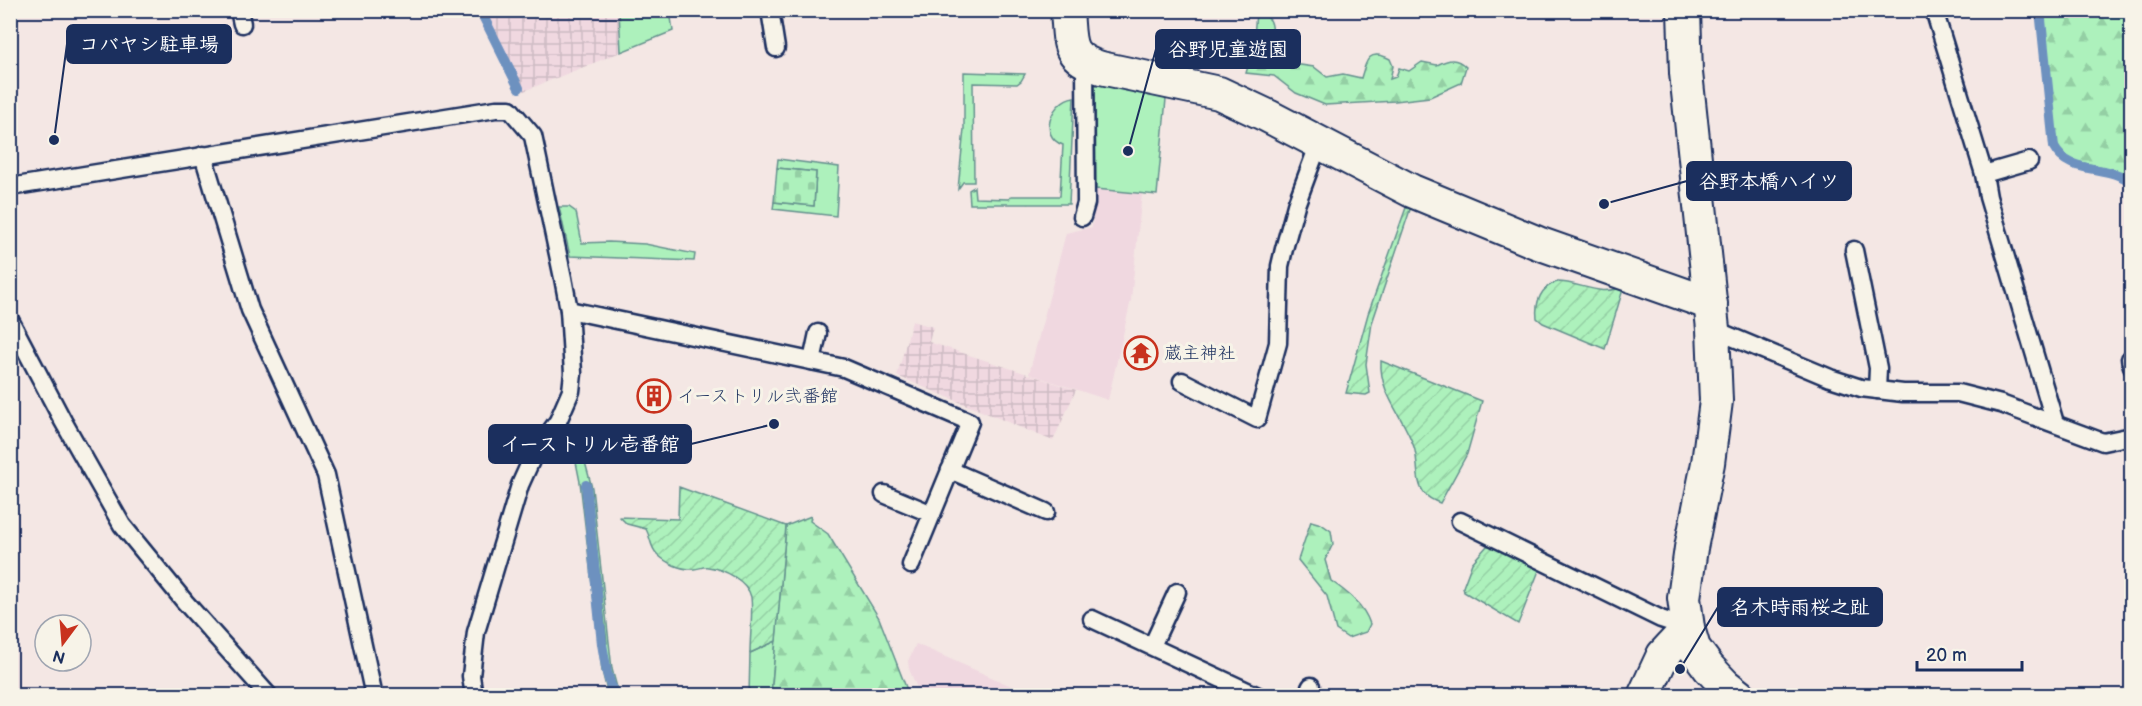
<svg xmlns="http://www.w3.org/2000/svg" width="2142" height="706" viewBox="0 0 2142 706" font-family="'Balsamiq Sans','Klee One',sans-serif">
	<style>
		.built { fill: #f0d8e0 }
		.industrial { fill: url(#industrial-grid) }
		.green { fill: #adf1bc; stroke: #64908d; stroke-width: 1.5 }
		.forest { fill: url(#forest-firs); stroke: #64908d; stroke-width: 1.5 }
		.cemetery { fill: url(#cemetery-stones); stroke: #64908d; stroke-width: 1.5 }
		.garden { fill: url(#garden-furrows); stroke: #64908d; stroke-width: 1.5 }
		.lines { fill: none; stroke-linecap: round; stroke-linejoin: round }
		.stream { stroke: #6d91bf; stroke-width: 10 }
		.lane-casing { stroke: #1b2f5e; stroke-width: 21 }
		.street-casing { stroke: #1b2f5e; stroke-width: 36 }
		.lane { stroke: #f7f3e8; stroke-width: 16 }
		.street { stroke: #f7f3e8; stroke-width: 32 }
		.labels { text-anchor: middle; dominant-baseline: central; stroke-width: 6; stroke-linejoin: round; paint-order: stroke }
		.poi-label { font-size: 18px; fill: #1b2f5e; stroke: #f7f3e8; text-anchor: start }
		.leader { fill: none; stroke: #1b2f5e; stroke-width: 2 }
		.callout-dot { fill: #1b2f5e; stroke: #f7f3e8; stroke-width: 2 }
		.callout { fill: #1b2f5e; stroke: #1b2f5e; stroke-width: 2 }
		.callout-label { font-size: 20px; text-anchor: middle; font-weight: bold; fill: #fff }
	</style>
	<defs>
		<pattern id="industrial-grid" width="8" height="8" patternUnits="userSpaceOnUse" patternTransform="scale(1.5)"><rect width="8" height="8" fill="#f0d8e0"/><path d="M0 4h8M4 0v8" fill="none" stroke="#cdbac3"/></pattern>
		<pattern id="forest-firs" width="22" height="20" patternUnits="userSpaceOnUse" patternTransform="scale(1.5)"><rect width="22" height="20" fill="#adf1bc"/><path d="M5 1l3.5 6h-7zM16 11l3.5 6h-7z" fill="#94cfa4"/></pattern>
		<pattern id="cemetery-stones" width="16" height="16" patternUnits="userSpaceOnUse" patternTransform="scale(1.5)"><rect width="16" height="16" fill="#adf1bc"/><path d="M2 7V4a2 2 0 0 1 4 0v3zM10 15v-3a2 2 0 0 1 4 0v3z" fill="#94cfa4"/></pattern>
		<pattern id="garden-furrows" width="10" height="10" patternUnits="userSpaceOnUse" patternTransform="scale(1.5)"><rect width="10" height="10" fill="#adf1bc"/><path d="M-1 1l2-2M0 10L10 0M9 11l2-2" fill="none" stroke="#94cfa4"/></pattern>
	</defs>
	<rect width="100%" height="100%" fill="#f4e7e4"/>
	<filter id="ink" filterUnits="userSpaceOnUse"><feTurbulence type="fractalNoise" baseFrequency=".0167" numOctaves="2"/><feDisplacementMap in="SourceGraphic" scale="12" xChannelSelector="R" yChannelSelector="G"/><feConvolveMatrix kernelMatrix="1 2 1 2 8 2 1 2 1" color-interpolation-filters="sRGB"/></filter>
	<g filter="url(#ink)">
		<g class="built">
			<polygon points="1096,189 1142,193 1131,300 1108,400 1029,374 1066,233 1092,227"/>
			<polygon points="916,644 1032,695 920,695 909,669 908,661"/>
		</g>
		<g class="industrial">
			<polygon points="484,11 670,11 673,31 524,91"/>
			<polygon points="912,321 933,327 929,342 1076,390 1053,441 897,376"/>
		</g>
		<g class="green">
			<polygon points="619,11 670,11 673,31 621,52"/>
			<polygon points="964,72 1025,74 1021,81 1017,84 973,83 974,182 963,182 958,189 964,129"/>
			<polygon points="1095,79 1170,94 1166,99 1157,195 1096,189"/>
			<path d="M1074 97 1069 204H970L969 190 974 187 975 198 1009 199 1011 196H1060L1063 145C1037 136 1052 100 1074 97Z"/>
			<polygon points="778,159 839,167 836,216 773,209 774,202 814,206 816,172 777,168"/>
			<polygon points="559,207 569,207 576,212 582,243 609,242 645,244 695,254 694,261 570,256"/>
			<polygon points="568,422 577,432 592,488 612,669 619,695 614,695 608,673 603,644 607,643 589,482 583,483 601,644 605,673 612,695 608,695 602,671 580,482"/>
			<polygon points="776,641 771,695 749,696 750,653"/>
		</g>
		<g class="forest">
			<path d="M2042 11H2131V179C2112 162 2073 167 2061 153 2059 150 2058 147 2057 144Z"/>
			<path d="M1256 12C1281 19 1267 31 1277 47 1287 49 1293 54 1294 64L1314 67 1327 77 1343 74 1361 78C1366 60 1369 48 1390 59L1393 66 1390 79 1396 77 1399 68 1409 71 1422 62 1437 65C1449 59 1456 57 1466 67L1461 83 1430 97 1395 101 1325 105 1296 93 1274 76 1246 73 1253 50Z"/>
			<polygon points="811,516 810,521 828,534 879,618 909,695 771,696 786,526"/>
			<path d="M1311 521 1321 524 1331 531 1333 544 1325 560 1331 581C1347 592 1364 605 1370 624L1366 632 1348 638 1336 630 1327 596 1298 560Z"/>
		</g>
		<polygon class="cemetery" points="777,168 816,172 814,206 774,202"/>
		<g class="garden">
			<polygon points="1408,202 1412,204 1372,323 1366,364 1370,393 1366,395 1346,393 1368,314"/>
			<path d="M1557 282C1581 282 1600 298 1624 286L1605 349 1543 323 1537 318C1535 302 1541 287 1557 282Z"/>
			<path d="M1381 361 1482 401 1467 454 1440 503C1434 501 1428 498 1424 493 1415 481 1419 462 1414 447 1404 417 1379 394 1381 361Z"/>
			<path d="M679 487 786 526 776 641 750 653C750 636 753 613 751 597 747 580 723 569 708 567 703 566 699 569 694 569 681 570 666 563 657 554 650 547 651 538 646 529L627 524 620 517 678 519Z"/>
			<polygon points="1487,546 1493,546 1540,568 1518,624 1464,592 1463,587 1472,563"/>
		</g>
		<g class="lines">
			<g class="stream">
				<polyline points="480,10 519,88"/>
				<path d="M2040 10 2054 147C2069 176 2108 163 2132 183"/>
				<polyline points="586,485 602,644 607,673 614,696"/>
			</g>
			<g class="lane-casing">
				<g id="lane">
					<polyline points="239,10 242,24"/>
					<polyline points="770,10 776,48"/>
					<polyline points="1934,10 1984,174 1988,197 2055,423"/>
					<polyline points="203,155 250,310 326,475 374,696"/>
					<polyline points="1984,174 2029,161"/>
					<polyline points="10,187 496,109 510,109 533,136 563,278 569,310 573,373 571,391 558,421 534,454 520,485 476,632 471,676 474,696"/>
					<polyline points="1082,217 1086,203 1085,63"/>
					<polyline points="1854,250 1878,368 1877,390"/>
					<polyline points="569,310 844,368 970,422 911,565"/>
					<polyline points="10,320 63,421 122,525 185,602 269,696"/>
					<polyline points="1713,329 1830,378 1861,388 1903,393 1958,393 2001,404 2103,442 2132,436"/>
					<polyline points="2130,359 2132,366"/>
					<polyline points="812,361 818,333"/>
					<polyline points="1182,381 1257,419 1278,343 1280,266 1284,249 1296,205 1319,143"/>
					<polyline points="950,470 1046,512"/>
					<polyline points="884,494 932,514"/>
					<polyline points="1460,521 1661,619 1688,628"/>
					<polyline points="1092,619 1258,696"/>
					<polyline points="1152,646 1177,592"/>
					<polyline points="1306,696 1311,686"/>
				</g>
			</g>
			<g class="street-casing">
				<g id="street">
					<path d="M1067 10C1070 43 1065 57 1101 68L1219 93 1268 116 1412 191 1538 243 1711 304"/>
					<polyline points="1684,10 1686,73 1713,329 1716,401 1708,463 1691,548 1684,598 1688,628 1694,648 1709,668 1725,685 1739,696"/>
					<polyline points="1644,696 1663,655 1688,628"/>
				</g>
			</g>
			<use href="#lane" class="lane"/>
			<use href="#street" class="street"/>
		</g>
	</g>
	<defs>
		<g id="temple-ring" transform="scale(1.725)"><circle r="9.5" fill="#f7f3e8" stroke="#c8321e" stroke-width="1.5"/><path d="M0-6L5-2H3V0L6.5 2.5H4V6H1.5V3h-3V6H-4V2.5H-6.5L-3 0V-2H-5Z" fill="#c8321e"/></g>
		<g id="building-ring" transform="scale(1.725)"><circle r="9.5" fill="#f7f3e8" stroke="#c8321e" stroke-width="1.5"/><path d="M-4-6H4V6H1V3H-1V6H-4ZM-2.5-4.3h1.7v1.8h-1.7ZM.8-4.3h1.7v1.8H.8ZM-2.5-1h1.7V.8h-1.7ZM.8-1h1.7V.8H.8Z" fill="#c8321e"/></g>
	</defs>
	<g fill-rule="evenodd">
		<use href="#temple-ring" x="1141" y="353"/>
		<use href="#building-ring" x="654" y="396"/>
	</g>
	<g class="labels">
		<g class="poi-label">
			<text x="1164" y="353">蔵主神社</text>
			<text x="677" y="396">イーストリル弐番館</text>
		</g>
	</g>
	<path class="leader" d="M54 140L67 44M1128 151L1156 49M1604 204L1687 181M774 424L691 444M1680 669L1718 607"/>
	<g class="callout-dot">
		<circle cx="54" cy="140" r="6"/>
		<circle cx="1128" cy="151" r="6"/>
		<circle cx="1604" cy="204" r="6"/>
		<circle cx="774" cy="424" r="6"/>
		<circle cx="1680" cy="669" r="6"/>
	</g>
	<g class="callout">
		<rect x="67" y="25" width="164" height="38" rx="6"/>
		<rect x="1156" y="30" width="144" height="38" rx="6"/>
		<rect x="1687" y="162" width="164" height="38" rx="6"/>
		<rect x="489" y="425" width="202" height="38" rx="6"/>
		<rect x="1718" y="588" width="164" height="38" rx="6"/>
	</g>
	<g class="callout-label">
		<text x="149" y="51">コバヤシ駐車場</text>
		<text x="1228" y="56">谷野児童遊園</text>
		<text x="1769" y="188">谷野本橋ハイツ</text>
		<text x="590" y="451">イーストリル壱番館</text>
		<text x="1800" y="614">名木時雨桜之趾</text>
	</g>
	<rect width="2142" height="706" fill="none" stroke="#f7f3e8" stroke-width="36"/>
	<rect x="18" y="18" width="2106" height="670" fill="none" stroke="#1b2f5e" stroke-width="2" filter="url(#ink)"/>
	<g transform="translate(63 643) rotate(196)"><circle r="28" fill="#f7f3e8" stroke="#9fa5b1" stroke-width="1.5"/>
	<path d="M0-4.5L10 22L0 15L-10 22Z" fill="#c8321e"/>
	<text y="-9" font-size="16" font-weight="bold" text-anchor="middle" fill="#1b2f5e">N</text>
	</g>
	<path d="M1917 661v9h105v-9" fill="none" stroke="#1b2f5e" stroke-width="3"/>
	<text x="1926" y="661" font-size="18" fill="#1b2f5e" stroke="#f7f3e8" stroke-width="4.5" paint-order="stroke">20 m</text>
</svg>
